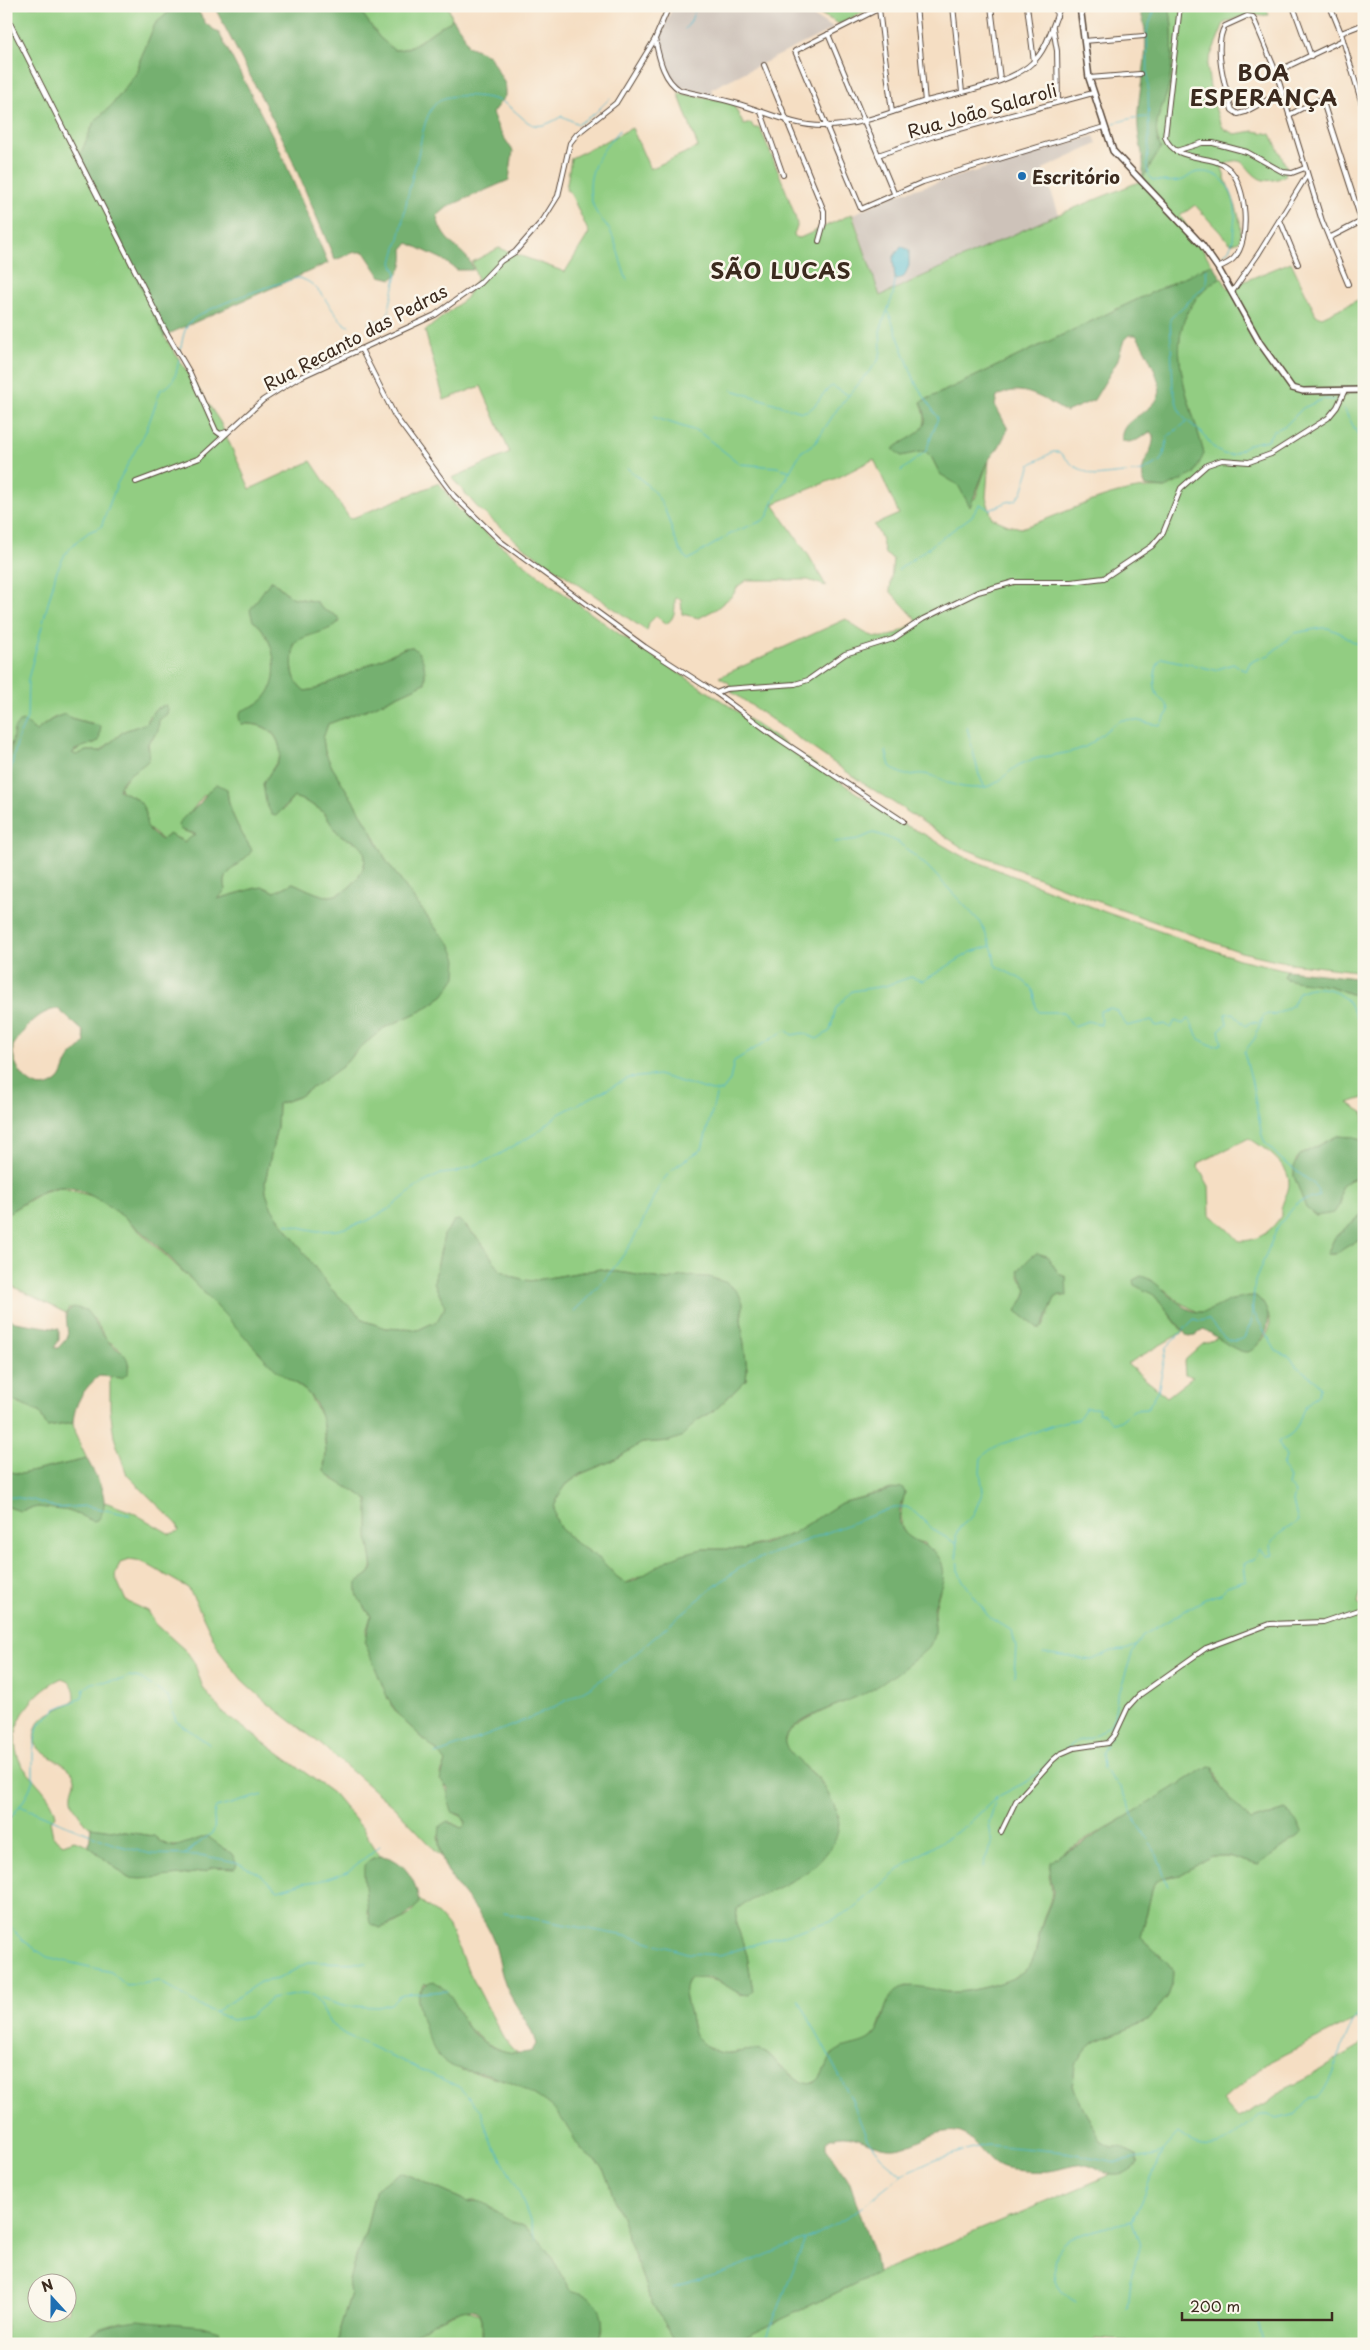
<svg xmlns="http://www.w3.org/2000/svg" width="1370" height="2350" viewBox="0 0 1370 2350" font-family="'Playpen Sans',sans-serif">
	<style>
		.industrial { fill: #cdc2b9 }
		.green { fill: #92cd82; stroke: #667c50; fill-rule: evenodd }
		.forest { fill: #75b070; stroke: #586d47; fill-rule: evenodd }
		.water { fill: #50b9cd; stroke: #467276 }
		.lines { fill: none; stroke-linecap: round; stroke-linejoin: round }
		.stream { stroke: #50b9cd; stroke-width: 1 }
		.minor-casing { stroke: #574537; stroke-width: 6 }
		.tertiary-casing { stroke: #574537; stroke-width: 8 }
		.minor { stroke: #fff; stroke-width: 4 }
		.tertiary { stroke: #fff; stroke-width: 5 }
		.poi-dot { fill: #1f6fb2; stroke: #fbf7ec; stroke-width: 2 }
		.labels { text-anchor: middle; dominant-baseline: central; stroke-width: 5; stroke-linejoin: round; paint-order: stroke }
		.street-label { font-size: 18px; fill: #3b2a1e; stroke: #fbf7ec }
		.poi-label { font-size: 18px; font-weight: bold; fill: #3b2a1e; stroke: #fbf7ec; text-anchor: start }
		.district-label { font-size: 22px; font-weight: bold; letter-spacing: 1px; fill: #3b2a1e; stroke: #fbf7ec }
	</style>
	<rect width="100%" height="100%" fill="#fbf7ec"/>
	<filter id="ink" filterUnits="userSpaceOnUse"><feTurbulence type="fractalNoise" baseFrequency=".02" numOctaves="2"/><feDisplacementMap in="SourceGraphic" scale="10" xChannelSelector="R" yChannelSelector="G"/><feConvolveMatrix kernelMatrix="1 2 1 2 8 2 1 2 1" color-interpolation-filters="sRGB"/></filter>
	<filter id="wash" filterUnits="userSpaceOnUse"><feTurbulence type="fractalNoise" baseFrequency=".0096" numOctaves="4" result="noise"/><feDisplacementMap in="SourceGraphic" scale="20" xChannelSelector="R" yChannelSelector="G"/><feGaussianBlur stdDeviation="1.12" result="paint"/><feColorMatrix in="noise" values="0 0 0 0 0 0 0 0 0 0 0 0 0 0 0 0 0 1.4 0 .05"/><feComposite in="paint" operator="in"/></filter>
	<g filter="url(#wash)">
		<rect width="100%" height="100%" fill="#f5dec3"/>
		<g class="industrial">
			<polygon points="673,6 795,6 834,28 711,89 714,95 680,87 676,84 662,58 660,37"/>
			<polygon points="1094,136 1097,144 1043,169 1059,214 880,296 853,214 895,195"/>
		</g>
		<g class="green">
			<path d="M6 6H176L155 24 140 60 138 71 112 105 94 122 80 155 164 336 220 422 250 489 311 461 350 519 439 483 457 508 489 536 537 574 622 636 719 699 899 822 922 833 960 855 1105 912 1239 959 1287 970 1285 974 1286 979C1300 983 1315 982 1330 986 1341 990 1352 996 1364 997V1098L1348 1103 1364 1113V1141L1351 1137 1337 1136 1300 1155 1296 1160 1294 1176 1296 1181 1306 1207 1316 1216 1340 1204 1341 1187C1348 1181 1354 1176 1364 1179V1212L1335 1237 1327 1254H1335L1364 1236V1580L1358 1604 1364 1608V2030L1358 2018 1264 2065 1223 2101 1238 2118 1266 2103 1283 2090 1302 2081 1364 2043V2344H1222C1209 2339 1201 2342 1188 2344 1170 2346 1151 2344 1133 2344L1128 2341 1096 2339 1094 2344H731L877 2273 1110 2175C1121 2175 1129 2171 1138 2164V2157L1120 2147H1111L1102 2142 1084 2110 1073 2086 1075 2065 1087 2048 1095 2042 1147 2021 1168 1996 1172 1985 1173 1971 1168 1963 1141 1938 1152 1890 1156 1882 1162 1878 1180 1875 1212 1856H1229L1258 1865 1303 1833 1286 1810 1251 1821C1237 1808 1219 1794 1217 1773L1200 1771 1164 1795 1061 1854 1049 1875C1056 1901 1047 1903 1041 1926 1038 1938 1036 1956 1030 1967 1021 1981 968 1993 951 1992 936 1992 920 1988 906 1986L888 2001 877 2031 865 2043 853 2045 832 2054 819 2080 810 2084 801 2083 766 2053 744 2051 721 2054 705 2045 694 2034 686 1999 684 1989 689 1978C714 1978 721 1981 741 1995L753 1991 747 1955 736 1923 737 1909 839 1817C833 1805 828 1791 820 1780 810 1768 790 1759 785 1745 779 1725 844 1703 858 1696 881 1685 908 1662 929 1646 936 1628 932 1610 940 1591L924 1543C894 1538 900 1514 905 1492L891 1489 841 1503 792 1534 743 1549H702L626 1583 617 1577 600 1559 577 1544 560 1528 555 1517 554 1507 558 1497 566 1485 581 1474 612 1461 642 1443 670 1441 687 1431 698 1420 714 1411 746 1380 747 1369 741 1320 743 1303 682 1276 668 1280 600 1269 530 1281 514 1277 500 1270 481 1242 465 1225 441 1249 434 1282 445 1307 437 1321 418 1330 386 1328 365 1321 330 1288 273 1212 266 1193 265 1182 277 1127 278 1104 298 1097 343 1066 357 1050 384 1028 423 1010 444 995 450 943 437 930 387 862 370 828 332 767 325 752 323 738 328 724 373 707 425 683C425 669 424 655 412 647L405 648 316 689 305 691C289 679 292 661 294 643L302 637 340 622 338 617 323 612 312 601 291 597 273 581 253 621C270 631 280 666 273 685 268 699 251 712 242 724 264 723 279 732 281 755L263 784 283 810 294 797C303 800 314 805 322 811 328 817 331 827 341 835 348 841 358 840 363 849 372 868 348 896 329 896 318 896 303 887 293 883L275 892 264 887 256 888 217 899 226 889C219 871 245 863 252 850 240 831 228 812 227 789L204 795 193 809 184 831 196 835 186 842 173 836H166L163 840 145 826 146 813 136 798 121 791 120 786 149 751 148 743C162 730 154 728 161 717L149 716 147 723 124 731 100 751H86L76 755 72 753 83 746 95 743 92 723C60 718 66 706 36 731L29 725 11 743 6 779ZM1249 1138C1265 1149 1295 1167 1288 1190 1285 1199 1280 1206 1281 1216 1270 1232 1259 1241 1239 1241L1227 1228 1210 1215 1209 1186 1198 1167 1199 1163ZM1047 1256 1059 1274 1066 1277 1063 1297 1060 1295 1055 1298 1043 1327 1040 1328 1016 1311 1025 1297 1027 1289 1019 1276 1020 1269 1025 1266 1028 1260ZM1164 1289 1179 1302 1198 1312 1210 1311 1231 1300 1262 1301C1264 1307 1269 1314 1270 1321 1271 1333 1257 1349 1245 1352L1218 1338 1203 1344 1184 1361 1185 1374 1193 1377 1167 1397 1127 1364 1183 1332 1154 1295Z"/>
			<path d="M357 6H448L452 18 450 22C431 29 415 51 393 50L379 37Z"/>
			<polygon points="806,6 876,6 839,24"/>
			<path d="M1169 6H1266L1269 15 1244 16 1224 23 1207 65 1211 94 1219 120 1224 129 1235 134 1254 131 1271 134 1287 168 1285 176C1244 196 1253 143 1222 167 1226 188 1247 220 1239 241L1231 244 1195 205 1180 216 1212 264 921 402C930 427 924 433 901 443L925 451 932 458 940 474 951 479 975 499 989 459 986 497 992 518 1008 525 1021 528C1067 514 1116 484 1165 488L1204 454C1188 390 1150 324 1221 277L1228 288 1291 262 1316 315 1322 317 1364 297V972L1290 963 1241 952 1107 905 963 848 857 779 732 692 729 683 719 677 846 619C876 645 887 641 918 621L890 591 893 559 885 554 881 537 874 525 899 514 874 459 839 477 773 504 809 556 826 586 808 580H747L738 586 733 595 716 609 699 618 682 614 681 599 675 598C675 608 676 618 666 624L656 616 649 623 647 631 522 546 477 507 452 478 510 453 481 386 444 400 425 331 466 298 477 278 472 262 499 248 565 272 589 233 570 192 566 190 571 158 632 128 650 169 698 147 678 93 732 102 744 125 751 123 754 128H760C766 143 799 218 797 227 796 230 794 232 794 234L795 237 800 238 852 214 880 296 1045 220 1141 181 1161 148C1149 124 1164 108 1169 85 1173 62 1174 28 1169 6Z"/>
			<path d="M60 1187 95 1197 124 1217 195 1283 276 1369 308 1393 322 1418 326 1453 324 1465 333 1480 344 1484 368 1499C369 1513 368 1526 369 1539 370 1559 381 1571 357 1582L365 1608 371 1616 366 1632 391 1705 401 1718 443 1757 446 1762C445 1766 442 1770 441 1773 441 1778 454 1807 456 1814L464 1817 466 1826 461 1828 449 1821 438 1837 441 1856 398 1811 318 1742 266 1702 242 1680 220 1652 196 1602 188 1588 143 1562 129 1560 120 1563 115 1576 126 1601 148 1611 156 1624 187 1652 194 1662 203 1688 222 1712 333 1793 363 1829 380 1856 371 1859 364 1875 368 1897 367 1914 380 1928C393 1924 419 1915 418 1899L439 1915 449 1927 464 1962 503 2037 519 2055 503 2051 484 2042 468 2028 459 2013 425 1983 421 1989 417 2001 461 2070C494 2075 536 2087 559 2114 568 2124 573 2138 582 2149 589 2158 598 2161 604 2170L649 2296 677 2344H597C607 2329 602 2319 596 2303L569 2289 550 2254 525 2227 505 2219 475 2200 468 2202 410 2176 376 2188 365 2234 353 2265 349 2281 351 2293 340 2328 338 2344H219L220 2342 121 2322 91 2333 79 2339 76 2344H6V1506C21 1512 22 1509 37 1507 54 1505 78 1513 93 1521L105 1502 132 1512 170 1534 179 1531 177 1524 127 1475 114 1437 110 1409V1376L122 1378 129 1365 121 1350 107 1340 94 1319 69 1308 66 1313 6 1283V1214L43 1192ZM62 1678C73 1683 75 1688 75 1699 65 1708 52 1710 42 1719 38 1722 36 1727 35 1732 29 1756 65 1758 74 1775 77 1782 73 1786 72 1793 70 1806 82 1818 89 1827L154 1836C173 1854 185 1843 207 1837L232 1854 236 1866 212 1867 206 1871 182 1875 128 1878 86 1844 74 1840 63 1844 53 1836 50 1821 56 1815C53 1797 35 1782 24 1768 0 1734 30 1692 62 1678ZM38 2282H68V2312H38Z"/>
			<polygon points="6,1398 39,1412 47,1427 73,1423 75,1434 87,1459 21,1474 6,1471"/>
			<polygon points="465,2309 479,2314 482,2320 482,2344 398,2344 438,2320"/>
		</g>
		<g class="forest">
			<polygon points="176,6 195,6 206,24 219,33 278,146 328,263 164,336 80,155 94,122 112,105 138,71 140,60 155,24"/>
			<path d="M214 6H357L379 37 394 50C416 51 431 29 450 22L452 18 463 33 468 46 489 55 505 84V96L492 113 499 130 513 151 509 180 449 206 437 216C442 247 469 249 473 270H457L442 259 408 243 403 249C404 262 403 271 392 279L380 276 364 252H355L335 260 285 143Z"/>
			<path d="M1138 6H1169C1174 28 1173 62 1169 85 1164 108 1149 124 1161 148L1141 181C1147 160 1139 148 1138 128 1135 86 1157 47 1138 6Z"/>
			<path d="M1212 264 1221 277C1150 324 1188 390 1204 454L1194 474 1165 488 1146 486C1134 464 1156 454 1153 434L1150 432 1137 440 1129 442 1122 441C1118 418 1152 415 1159 395 1164 383 1143 345 1136 335H1129L1124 340 1117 362 1094 400 1066 412C1045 400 1020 381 997 397L995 405 1008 429 999 447 989 459 970 507 958 485 940 474 932 458 925 451 901 456 893 449C913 433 935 433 921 402Z"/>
			<path d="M271 580 291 597 317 602C324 615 333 610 340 620 332 633 307 633 294 643 292 661 289 679 305 691L316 689 405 648 412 647C425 655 425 668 425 683L373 707 328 724 323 738 325 752 332 767 370 828 387 862 437 930 450 943 457 959 456 977 444 995 423 1010 384 1028 357 1050 343 1066 324 1080 298 1097 278 1104 277 1127 265 1182 266 1193 272 1209 330 1288 365 1321 386 1328 418 1330 437 1321 445 1307 434 1282 444 1235 454 1221 459 1220 481 1242 500 1270 514 1277 530 1281 600 1269 668 1280 682 1276 709 1277 725 1282 738 1292 743 1303 741 1320 747 1369 746 1380 714 1411 698 1420 681 1437 670 1441 642 1443 612 1461 580 1474 566 1485 558 1497 554 1507 555 1517 560 1528 577 1544 600 1559 617 1577 626 1583 634 1581 670 1559 682 1554 702 1549H743L764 1544 792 1534 841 1503 902 1487 905 1492C904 1498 901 1504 900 1510 894 1545 931 1538 941 1561 948 1578 939 1589 935 1604 932 1615 935 1624 934 1634 933 1638 931 1645 928 1648 915 1660 886 1682 870 1691 851 1701 794 1717 785 1738 780 1750 812 1770 819 1780 825 1787 837 1808 838 1817 843 1835 825 1858 812 1868 798 1880 763 1894 745 1903L737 1909 736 1923 747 1955 753 1991 749 1995C735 1995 726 1983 713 1979 706 1976 697 1978 690 1978 682 1986 685 1996 688 2006 690 2014 691 2024 694 2032 695 2036 700 2040 703 2043 727 2066 749 2041 767 2054 778 2062 799 2088 813 2083 826 2078 824 2061 834 2053 848 2042 866 2047 876 2032 886 2018 883 1999 899 1989 910 1982 934 1990 947 1992 965 1994 1018 1982 1029 1967 1037 1956 1038 1937 1042 1924 1045 1913 1052 1903 1053 1892 1053 1881 1048 1877 1051 1862L1061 1854 1080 1845 1209 1766 1214 1767 1218 1783 1223 1791 1251 1821 1286 1810 1296 1821 1303 1833 1258 1865 1229 1856H1212L1180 1875 1162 1878 1156 1882 1152 1890 1141 1938 1168 1963 1173 1971 1172 1985 1168 1996 1147 2021 1095 2042 1088 2048 1075 2065 1073 2086 1084 2110 1102 2142 1111 2147H1120L1138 2157V2164C1133 2168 1125 2174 1119 2175 1107 2177 1097 2167 1086 2165 1075 2163 1060 2170 1049 2171 1039 2172 1008 2171 1000 2167 983 2159 973 2134 957 2132 932 2128 912 2150 888 2148 865 2146 849 2127 826 2141V2148L850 2183 874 2255 877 2273 731 2344H677L675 2341 649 2296 604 2170C598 2161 589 2158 582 2150 569 2134 563 2114 545 2102 530 2091 509 2081 491 2075 481 2072 470 2072 461 2069 452 2067 444 2063 438 2056 431 2047 419 2015 418 2003 416 1991 424 1984 434 1981 439 1985 445 1989 449 1994 457 2003 460 2018 467 2027 482 2046 510 2058 532 2051L536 2044C530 2022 513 2005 505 1984 499 1967 498 1948 490 1932 471 1894 433 1876 440 1826L447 1821 461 1828 465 1826 466 1822 461 1815 452 1812 448 1799V1788L440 1780 446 1762 439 1753 401 1718 388 1699 365 1643 371 1616C363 1601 355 1602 357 1582L369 1574 373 1568 368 1538V1500C354 1489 337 1484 324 1471 324 1465 326 1459 326 1453 325 1435 323 1413 312 1398 302 1384 285 1379 274 1368 233 1327 117 1184 60 1187 40 1188 23 1205 6 1214V779L14 729 19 722 24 721 36 731 51 720 64 714 74 719 101 726 99 741 75 750 72 753 76 755 86 751H101L124 731 147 723 154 710 165 705 168 709 167 714 159 720 158 731 148 743C147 748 151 754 149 759 146 767 122 773 119 790 127 795 137 796 142 805 153 821 136 825 162 840L169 834 184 842 196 834 181 830 178 825C183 815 194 811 201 802 206 795 209 789 217 784L227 789C228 812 240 831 252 850 245 863 219 871 226 889L218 899 256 888 264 887 275 892 293 883C303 887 318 896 329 896 348 896 372 868 363 849 359 841 351 841 344 837 332 831 330 818 322 811 314 805 303 800 294 797L276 816 272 815 266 803 263 784C268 775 276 766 280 757 281 754 280 749 279 745 274 727 258 723 241 724L239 717 241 711C250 707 261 704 267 695 282 676 273 632 253 621L250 610ZM58 1009 83 1031 85 1042C81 1048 74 1052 69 1059 64 1066 64 1077 56 1082 33 1099 11 1067 13 1046 24 1030 37 1011 58 1009Z"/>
			<path d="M1287 970 1364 979V997C1352 996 1341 989 1329 986 1315 983 1300 983 1286 979L1284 976Z"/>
			<path d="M1337 1136 1351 1137 1364 1141V1179C1354 1176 1348 1181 1341 1187L1340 1204 1334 1213 1316 1216 1306 1208 1294 1176V1167L1300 1155Z"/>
			<polygon points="1364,1212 1364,1236 1335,1254 1327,1254 1335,1237"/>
			<path d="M1037 1253 1047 1256 1059 1274 1066 1277 1067 1296 1060 1295 1055 1298 1042 1327 1039 1329 1016 1311 1025 1297 1027 1289 1018 1271C1024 1265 1029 1257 1037 1253Z"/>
			<path d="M1141 1276C1162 1281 1179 1312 1200 1312 1212 1312 1221 1303 1233 1300 1240 1297 1248 1296 1256 1296 1272 1309 1272 1328 1258 1344 1255 1347 1251 1353 1245 1352 1234 1351 1214 1335 1204 1329L1195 1336 1188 1337 1154 1295 1134 1285 1133 1280Z"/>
			<path d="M73 1307 86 1310C94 1319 99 1331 106 1339 117 1353 131 1350 128 1373L122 1378 99 1376C84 1388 74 1404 73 1423L47 1427 39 1412 6 1398V1317L15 1322 59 1329V1340L54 1348H58L68 1337 66 1313Z"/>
			<path d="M87 1459C97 1479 113 1500 98 1520L93 1521 69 1511 38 1507 20 1511 6 1506V1471L21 1474Z"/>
			<polygon points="91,1827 154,1836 162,1843 174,1847 207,1836 232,1854 237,1864 235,1868 212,1867 206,1871 182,1875 141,1879 128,1878 89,1846"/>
			<path d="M380 1856C403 1857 418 1882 419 1904L402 1919 380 1928 370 1923C368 1916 363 1873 364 1867 366 1860 374 1858 380 1856Z"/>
			<path d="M401 2172 468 2202C486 2198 490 2210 505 2218 511 2222 520 2224 526 2228 547 2243 557 2267 569 2289 575 2292 582 2293 588 2296 604 2305 606 2330 597 2344H482C482 2336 485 2320 479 2313 464 2297 415 2336 400 2343 390 2347 351 2344 338 2344L340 2328 351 2293 349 2281 353 2265 365 2234 376 2188Z"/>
			<path d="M137 2320 202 2326 219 2331 221 2337 219 2344H76C86 2330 120 2322 137 2320Z"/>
		</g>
		<polygon class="water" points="901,246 909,250 909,266 904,277 895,280 893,258"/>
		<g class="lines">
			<g class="stream">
				<polyline points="168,6 175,6"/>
				<path d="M1156 6 1147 30 1149 136 1147 167 1148 174 1153 180C1164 181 1172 183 1183 180 1189 177 1192 172 1200 172 1225 170 1237 197 1235 218 1232 237 1237 245 1220 258"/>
				<polyline points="685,29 691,21 696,6"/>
				<polyline points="1114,123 1133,118 1147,117"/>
				<path d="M620 130C599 152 581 178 595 210 598 217 605 222 609 229 618 245 620 264 627 280"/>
				<polyline points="1206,269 1207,282 1204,287 1170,319 1173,388 1178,408 1184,418 1202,433 1214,448 1223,454 1232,455 1249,444 1267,440 1274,431 1286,425 1303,408 1323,399 1334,400"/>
				<polyline points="888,311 916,384 938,418 926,451 901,471"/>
				<path d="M368 323 384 319 388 314 397 273 392 263C394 252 399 241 401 230 405 208 409 188 415 167 421 148 422 116 437 102 447 92 492 95 504 103 529 119 529 137 562 116L578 124 594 114 610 98"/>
				<path d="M180 353C182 343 183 331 189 323 202 308 277 283 298 278 323 282 330 317 350 327"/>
				<path d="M732 390 802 412C818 410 819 394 832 386L848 395"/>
				<polyline points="1343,407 1364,446"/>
				<polyline points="653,417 699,432 740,464 777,467 790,471"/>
				<path d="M627 468C640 479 654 488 662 504 671 520 674 548 688 560L734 532 762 521 768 516 775 497 801 452 815 443 838 408 878 361 881 351 880 331 893 295 895 280"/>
				<polyline points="898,570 972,516 980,504 990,510 1007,502 1016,500 1022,492 1031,464 1053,452 1059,452 1074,466 1095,476 1143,471 1160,461 1164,454 1168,436 1187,422"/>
				<polyline points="967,727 979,775 984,786"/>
				<path d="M886 751 890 766C911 783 910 770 929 775 948 780 952 788 976 788 999 788 1002 775 1019 765 1037 755 1065 756 1085 747 1096 742 1113 722 1122 720 1134 718 1148 724 1160 725L1169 711C1168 702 1162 702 1158 696 1152 686 1154 666 1162 658L1215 670 1233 664 1246 671 1250 662 1269 655 1295 633 1321 628H1328L1340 633 1355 643 1364 644"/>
				<path d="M6 791 18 738 27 718 28 679 56 573 65 554 77 541 89 532 101 527 117 484 146 431 161 389C174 387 177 371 179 359"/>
				<path d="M835 842 859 839 873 833 881 835 898 842 928 867 981 923 993 951 995 965C1007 974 1022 976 1032 989 1037 996 1033 1006 1039 1012H1063L1071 1024 1074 1026 1088 1021 1101 1025 1100 1011 1111 1008 1117 1011 1127 1026 1152 1020 1156 1026 1165 1024 1171 1028 1175 1021 1183 1024 1189 1018 1199 1039 1213 1046 1222 1044 1219 1030 1227 1024 1225 1014 1234 1013 1245 1026 1251 1022 1258 1023 1262 1020"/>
				<polyline points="1264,1016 1268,1014 1275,1015 1293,1005 1299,992 1310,988 1321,988 1332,990 1347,1000 1364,1030"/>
				<polyline points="286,1224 317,1231 338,1230 365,1222 389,1209 419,1185 441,1174 457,1172 493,1158 538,1132 559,1114 629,1078 658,1075 712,1091 723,1091 730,1080 734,1061 786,1030 792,1035 803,1033 817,1039 830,1031 836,1008 852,991 885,986 911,977 923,981 971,952 991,946"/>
				<path d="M574 1311C599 1287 621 1263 638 1231 648 1213 654 1190 668 1174 678 1163 691 1157 702 1149L717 1092"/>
				<polyline points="6,1496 33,1500 57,1508 86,1506 130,1515"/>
				<polyline points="1043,1653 1092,1660 1112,1651 1125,1650 1136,1646"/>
				<path d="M1014 1676 1016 1647 1012 1631 988 1616 962 1579 958 1570 956 1535 960 1527 973 1516 983 1491 980 1472 981 1458C992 1446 1004 1443 1019 1438 1039 1431 1056 1422 1078 1419L1086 1408H1099L1098 1413 1104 1414 1112 1422 1120 1421 1134 1410 1147 1409 1158 1391 1167 1347 1194 1319 1200 1321 1208 1319C1218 1330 1226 1348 1244 1338L1251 1323 1255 1281 1278 1226 1298 1202 1320 1196 1315 1185 1282 1160 1266 1144 1262 1136 1251 1078 1244 1052 1255 1038 1263 1017"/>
				<path d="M1110 1739 1117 1699 1132 1654 1142 1636 1205 1599 1221 1594 1227 1586 1246 1580 1244 1564 1254 1559 1260 1549 1267 1556 1273 1555 1270 1546C1279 1530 1286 1531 1298 1521L1293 1502 1295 1493 1288 1485 1290 1478 1283 1466 1286 1457 1278 1442C1283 1438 1289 1437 1294 1431 1303 1416 1300 1407 1318 1395L1320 1387 1314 1379 1296 1366 1290 1357 1276 1351 1251 1308"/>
				<polyline points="1106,1745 1102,1752 1103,1769 1121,1788 1133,1816 1156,1852 1168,1887"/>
				<polyline points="1066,1749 1077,1741 1091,1738 1112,1723"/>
				<path d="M436 1754C497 1732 558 1711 611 1673 658 1638 698 1595 747 1563L894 1507H907L913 1511 935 1531 957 1544"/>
				<polyline points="1045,1766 1052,1758"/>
				<polyline points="20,1806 113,1844 151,1854 200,1855 236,1862 258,1873 278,1890 302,1883 319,1881 347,1872 380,1846"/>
				<polyline points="6,1824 24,1800 30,1788 33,1779 33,1751 38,1726 56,1709 82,1698 84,1689 92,1683 121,1680 129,1676 140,1678 168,1697 176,1721 209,1744"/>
				<path d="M185 1854 213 1832C217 1824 211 1816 216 1808L263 1795"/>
				<polyline points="983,1867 985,1859 992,1845 989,1822 997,1797"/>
				<polyline points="504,1913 636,1938 687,1953 720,1955 830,1921 853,1909 907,1863 965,1827 997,1797 1028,1781 1042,1769"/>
				<polyline points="6,1921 21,1939 47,1957 111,1972 127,1986 159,1981 200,2006 232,2020 249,2017 271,1999 301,1994 313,1995 332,2025 344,2034 459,2087 481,2111 489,2137 519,2191 537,2240"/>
				<polyline points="317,1998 343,2006 378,2007 391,2004 398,1996 403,1994 447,1991"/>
				<polyline points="799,2000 851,2098 867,2139 881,2157 901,2174"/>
				<polyline points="215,2012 260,1982 278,1979 309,1962 367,1963"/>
				<path d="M673 2288 714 2276 816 2235 850 2216 902 2175 935 2160 969 2149 988 2145 1065 2152 1116 2162 1155 2156 1162 2151 1178 2133C1185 2136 1190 2143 1198 2145 1227 2153 1241 2125 1262 2114H1269L1277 2119 1296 2114 1309 2099 1318 2098C1339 2075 1343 2023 1364 2009"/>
				<path d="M1076 2303C1062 2292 1053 2284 1055 2265 1055 2258 1058 2249 1063 2244 1074 2233 1116 2225 1132 2221"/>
				<polyline points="1127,2309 1130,2281 1140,2245 1132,2222 1162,2152"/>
				<polyline points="1258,2323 1264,2344"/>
				<polyline points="764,2344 805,2240"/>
			</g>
		</g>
	</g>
	<g filter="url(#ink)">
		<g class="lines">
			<g class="minor-casing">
				<g id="minor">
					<polyline points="884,6 795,51 861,209 923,182 1104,127"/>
					<polyline points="916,6 925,102"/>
					<polyline points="953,6 962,92"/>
					<polyline points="991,6 1000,79"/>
					<polyline points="1027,6 1034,62"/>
					<polyline points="1055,6 1057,16"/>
					<path d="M1180 6 1165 137C1175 163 1209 153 1228 168 1247 184 1251 241 1234 258 1230 263 1223 265 1218 268"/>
					<polyline points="1293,6 1311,56"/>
					<polyline points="1330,6 1341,33 1364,111"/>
					<polyline points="879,9 892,112"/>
					<polyline points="6,15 165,330 190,373 216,431 220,434 226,432"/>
					<polyline points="1053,28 1057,51 1058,102"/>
					<polyline points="1341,33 1364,24"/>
					<polyline points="828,34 894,193"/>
					<path d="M655 39C659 57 663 80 680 90 699 95 717 98 735 103 764 111 793 126 823 126 859 127 892 111 926 101 954 94 1012 83 1032 63 1048 49 1052 24 1061 6"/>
					<polyline points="1084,41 1144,36"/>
					<polyline points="764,65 824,211 824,223 819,241"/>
					<polyline points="1276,72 1343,40"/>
					<polyline points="1089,78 1140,74"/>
					<path d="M1282 92 1245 112 1238 114 1232 110C1226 90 1212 46 1225 26L1247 16 1253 17 1276 72 1322 221 1348 284"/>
					<polyline points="761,112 783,175"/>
					<polyline points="1289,115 1318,100 1323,102 1364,229"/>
					<polyline points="1176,151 1202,143 1213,143 1247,152 1283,172 1292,173 1305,168"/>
					<polyline points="878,155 934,136 1093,93"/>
					<polyline points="1280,220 1298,264"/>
					<polyline points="1329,238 1364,220"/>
					<polyline points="1232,292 1259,253 1307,175"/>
					<polyline points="361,349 395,416 454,496 500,541 645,647 716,693 776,737 903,821"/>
					<polyline points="136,482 200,458 263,400 296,379 435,315 480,283 501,261 515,252 543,220 558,196 570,143 577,134 616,103 655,39 669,6"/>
					<polyline points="716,693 726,689 795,684 808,680 845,654 893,639 923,619 978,592 1014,582 1071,582 1104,578 1152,546 1163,533 1181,488 1207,465 1222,460 1249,462 1271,454 1328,418 1337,407 1345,390"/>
					<polyline points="6,1819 7,1819"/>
					<polyline points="1001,1832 1016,1801 1053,1760 1060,1754 1074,1748 1108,1743 1115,1735 1128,1707 1138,1696 1206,1648 1270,1624 1323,1622 1364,1608"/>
				</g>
			</g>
			<g class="tertiary-casing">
				<polyline id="tertiary" points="1080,6 1089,78 1113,151 1202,245 1218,268 1260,343 1292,388 1303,391 1364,390"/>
			</g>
			<use href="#minor" class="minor"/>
			<use href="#tertiary" class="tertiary"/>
		</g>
	</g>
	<circle class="poi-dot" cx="1022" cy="176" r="5"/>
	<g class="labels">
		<g class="street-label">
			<text transform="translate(982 110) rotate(-16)">Rua João Salaroli</text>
			<text transform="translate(355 337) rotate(-28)">Rua Recanto das Pedras</text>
		</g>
		<g class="poi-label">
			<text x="1032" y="176">Escritório</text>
		</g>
		<g class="district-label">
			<text x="1264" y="71">BOA<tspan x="1264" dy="25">ESPERANÇA</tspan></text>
			<text x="781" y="269">SÃO LUCAS</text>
		</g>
	</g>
	<rect width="1370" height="2350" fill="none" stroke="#fbf7ec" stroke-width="25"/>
	<g transform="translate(52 2298) rotate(339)"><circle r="24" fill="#fbf7ec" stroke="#aea59a"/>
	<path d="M0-4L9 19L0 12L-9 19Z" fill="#1f6fb2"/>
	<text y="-8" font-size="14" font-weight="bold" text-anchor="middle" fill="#3b2a1e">N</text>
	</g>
	<path d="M1182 2312v8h150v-8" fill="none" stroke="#3b2a1e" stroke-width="2.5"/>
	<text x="1190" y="2312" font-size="15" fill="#3b2a1e" stroke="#fbf7ec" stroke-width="4" paint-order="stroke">200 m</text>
</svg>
